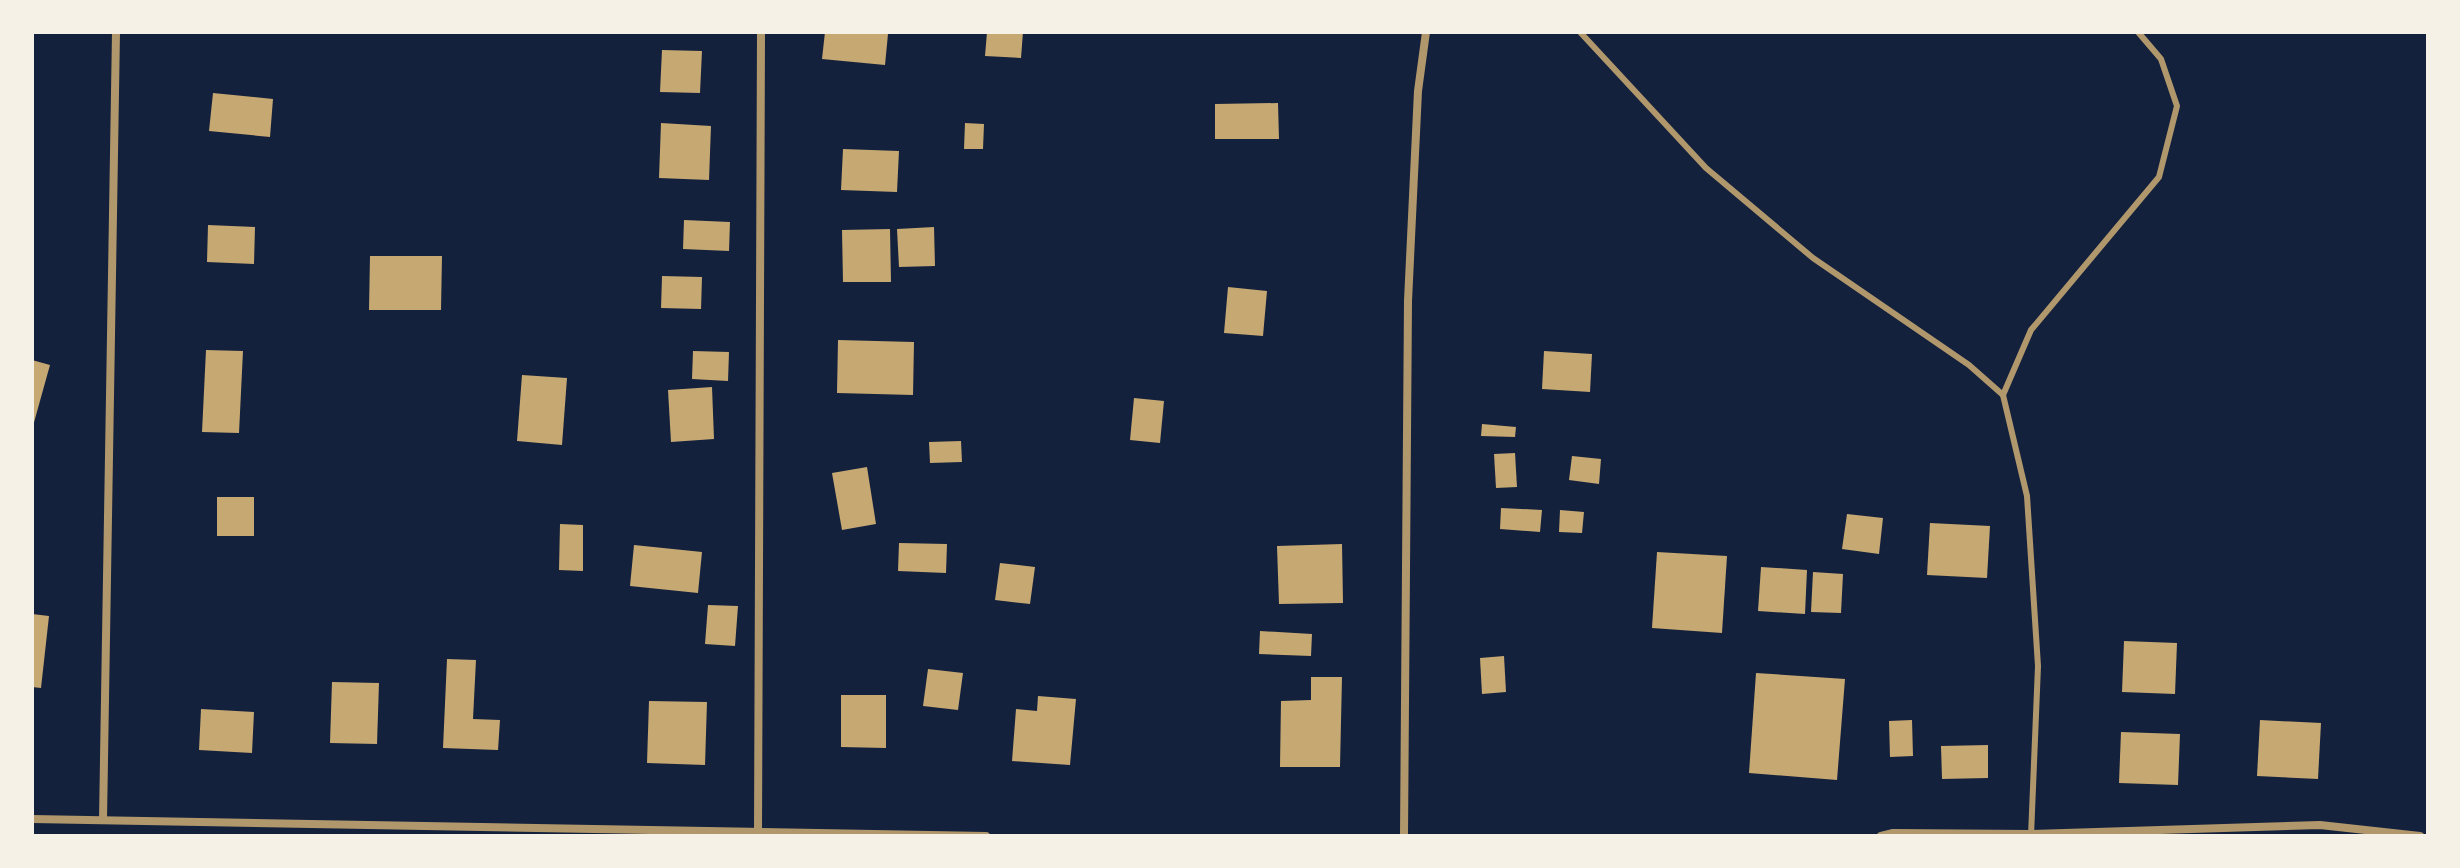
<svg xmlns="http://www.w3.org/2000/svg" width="2460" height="868" viewBox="0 0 2460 868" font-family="Rubik,sans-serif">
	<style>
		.building { fill: #c6a872 }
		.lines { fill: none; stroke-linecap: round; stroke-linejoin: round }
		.service { stroke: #b1986c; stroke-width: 6 }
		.minor { stroke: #b1986c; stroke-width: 8 }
	</style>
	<rect width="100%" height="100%" fill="#14213d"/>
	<g class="building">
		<polygon points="825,32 888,34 885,65 822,59"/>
		<polygon points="987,32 1023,32 1021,58 985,56"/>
		<polygon points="662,50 702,51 700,93 660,92"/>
		<polygon points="213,93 273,99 270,137 209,131"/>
		<polygon points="1278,103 1279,139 1215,139 1215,104"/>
		<polygon points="661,123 711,126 709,180 659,178"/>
		<polygon points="965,123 984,124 983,149 964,149"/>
		<polygon points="843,149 899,151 897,192 841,190"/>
		<polygon points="684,220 730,222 729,251 683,249"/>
		<polygon points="208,225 255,227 254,264 207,262"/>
		<polygon points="934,227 935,266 899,267 897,229"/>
		<polygon points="890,229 891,282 843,282 842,230"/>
		<polygon points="370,256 442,256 441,310 369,310"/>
		<polygon points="662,276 702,277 701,309 661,308"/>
		<polygon points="1228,287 1267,291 1263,336 1224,333"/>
		<polygon points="838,340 914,342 913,395 837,393"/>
		<polygon points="206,350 243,351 239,433 202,432"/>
		<polygon points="693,351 729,352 728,381 692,379"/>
		<polygon points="1544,351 1592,354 1590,392 1542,389"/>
		<polygon points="32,360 50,365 33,426 32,426"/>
		<polygon points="522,375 567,378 562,445 517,441"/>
		<polygon points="712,387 714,439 671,442 668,390"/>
		<polygon points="1134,398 1164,401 1160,443 1130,440"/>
		<polygon points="1482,424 1516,427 1515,437 1481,436"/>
		<polygon points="961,441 962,462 930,463 929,442"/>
		<polygon points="1515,453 1517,487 1496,488 1494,454"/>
		<polygon points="1572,456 1601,459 1599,484 1569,480"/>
		<polygon points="867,467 876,524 842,530 832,473"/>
		<rect x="217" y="497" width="37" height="39"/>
		<polygon points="1501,508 1542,510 1540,532 1500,529"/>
		<polygon points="1560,510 1584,512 1582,533 1559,532"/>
		<polygon points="1847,514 1883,518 1879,554 1842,549"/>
		<polygon points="1930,523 1990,526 1987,578 1927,575"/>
		<polygon points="560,524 583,525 583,571 559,570"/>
		<polygon points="899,543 947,544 946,573 898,571"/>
		<polygon points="1342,544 1343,603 1279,604 1277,546"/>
		<polygon points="634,545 702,552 698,593 630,586"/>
		<polygon points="1657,552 1727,556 1722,633 1652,628"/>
		<polygon points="1000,563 1035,567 1030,604 995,600"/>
		<polygon points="1761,567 1807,570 1805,614 1758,611"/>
		<polygon points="1813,572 1843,574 1841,613 1811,612"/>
		<polygon points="708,605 738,606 735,646 705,644"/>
		<polygon points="32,614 49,616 41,688 32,687"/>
		<polygon points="1260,631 1312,634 1311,656 1259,654"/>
		<polygon points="2124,641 2177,643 2175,694 2122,692"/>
		<polygon points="1504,656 1506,692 1482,694 1480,658"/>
		<polygon points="447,659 476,660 473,719 500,720 498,750 443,748"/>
		<polygon points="928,669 963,673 958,710 923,706"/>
		<polygon points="1756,673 1845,679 1837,780 1749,773"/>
		<polygon points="1311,677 1342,677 1340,767 1280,767 1281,701 1311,700"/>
		<polygon points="332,682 379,683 377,744 330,743"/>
		<polygon points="841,695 886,695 886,748 841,747"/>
		<polygon points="1038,696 1076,699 1070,765 1012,761 1016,709 1037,711"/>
		<polygon points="649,701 707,702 705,765 647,763"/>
		<polygon points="201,709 254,712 252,753 199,750"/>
		<polygon points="1912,720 1913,756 1890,757 1889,721"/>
		<polygon points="2260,720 2321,723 2318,779 2257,776"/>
		<polygon points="2121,732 2180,734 2178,785 2119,783"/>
		<polygon points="1988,745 1988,778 1942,779 1941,746"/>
	</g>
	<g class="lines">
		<g class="service">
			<polyline points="1580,32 1706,168 1813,258 1969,365 2003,395 2027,496 2038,666 2031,836"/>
			<polyline points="2003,395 2031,330 2159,177 2177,106 2161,59 2138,32"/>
		</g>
		<g class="minor">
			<polyline points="32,819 986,836"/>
			<polyline points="103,820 116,32"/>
			<polyline points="758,832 761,32"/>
			<polyline points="1404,836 1408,301 1418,91 1426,32"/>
			<polyline points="1881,836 1893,833 2031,834 2320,825 2420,836"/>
		</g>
	</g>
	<rect width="2460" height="868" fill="none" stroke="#f6f1e7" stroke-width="68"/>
</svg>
